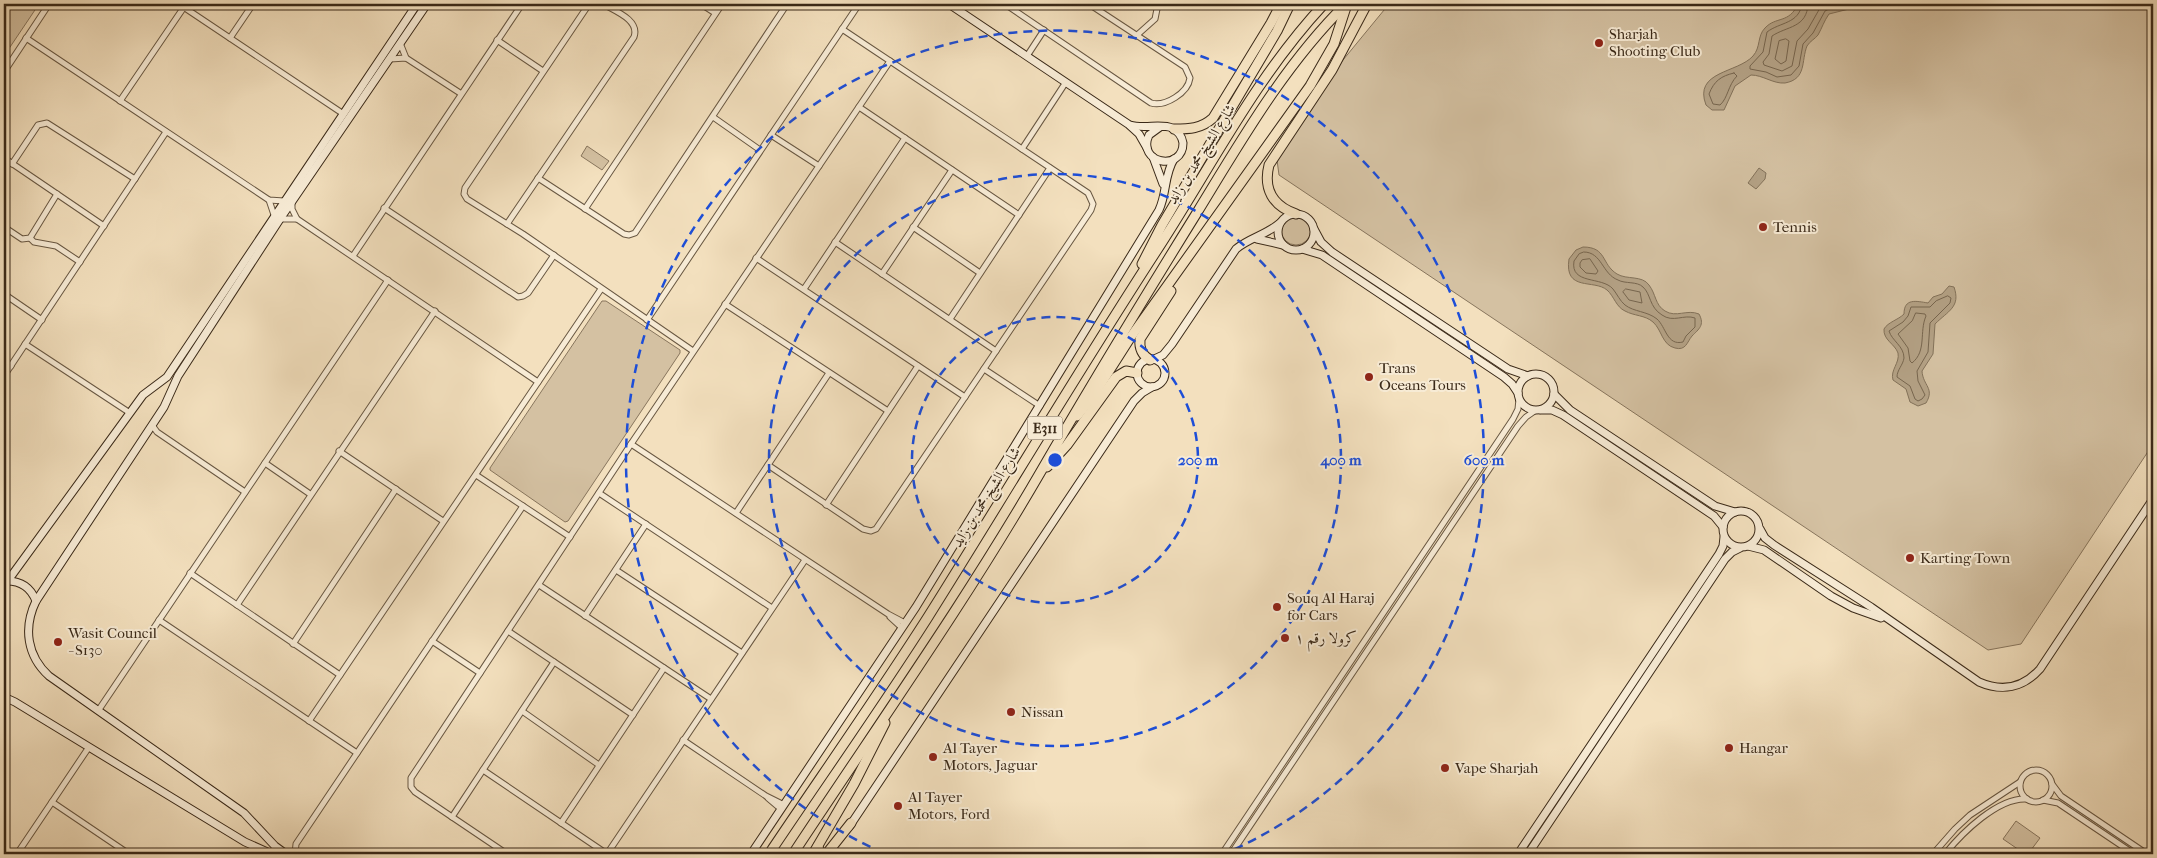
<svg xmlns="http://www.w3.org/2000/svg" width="2157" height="858" viewBox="0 0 2157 858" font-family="'IM FELL French Canon',Amiri,serif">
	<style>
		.green { fill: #d4c1a2; stroke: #87755d }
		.water { fill: #b4a286; stroke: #83725a }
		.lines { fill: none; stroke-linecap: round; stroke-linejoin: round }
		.shore { stroke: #77664f; stroke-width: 1 }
		.street-casing { stroke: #685742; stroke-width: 7 }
		.secondary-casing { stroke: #3a2918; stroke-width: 9 }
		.highway-casing { stroke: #3a2918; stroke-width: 11 }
		.street { stroke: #f7ebd5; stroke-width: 5 }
		.secondary { stroke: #f7ebd5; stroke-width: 7 }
		.highway { stroke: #f3e0be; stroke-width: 9 }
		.ring { fill: none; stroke: #1d4ed8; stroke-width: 2.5; stroke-dasharray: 9 6 }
		.poi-dot { fill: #8f2418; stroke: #f7ebd5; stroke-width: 2 }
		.labels { text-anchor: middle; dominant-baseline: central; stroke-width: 4; stroke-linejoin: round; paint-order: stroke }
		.shield { fill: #f7ebd5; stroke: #736351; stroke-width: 1 }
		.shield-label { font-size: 14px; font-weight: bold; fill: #3a2918 }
		.poi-label { font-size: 15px; fill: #3a2918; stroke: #f7ebd5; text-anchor: start }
		.street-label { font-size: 15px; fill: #3a2918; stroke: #f7ebd5 }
		.centre { fill: #1d4ed8; stroke: #f7ebd5; stroke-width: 2.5 }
		.ring-label { font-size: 15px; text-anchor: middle; font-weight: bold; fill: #1d4ed8; stroke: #f7ebd5; stroke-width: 4; stroke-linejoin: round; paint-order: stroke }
	</style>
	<rect width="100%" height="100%" fill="#f3e0be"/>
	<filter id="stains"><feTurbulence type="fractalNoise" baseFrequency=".004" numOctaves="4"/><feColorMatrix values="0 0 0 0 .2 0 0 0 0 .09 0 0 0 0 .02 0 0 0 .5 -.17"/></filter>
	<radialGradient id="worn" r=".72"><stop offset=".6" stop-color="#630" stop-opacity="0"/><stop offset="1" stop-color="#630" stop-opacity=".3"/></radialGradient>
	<g class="green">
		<polygon points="4,4 39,4 4,56"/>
		<polygon points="1389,4 2141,4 2153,11 2153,444 2021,644 1988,650 1279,175 1277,160 1343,60"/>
		<polygon points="587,146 609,161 602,170 581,156"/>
		<circle cx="1296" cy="230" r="15"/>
		<polygon points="602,301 606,301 680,350 680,353 568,521 565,522 490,470 490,468"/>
		<polygon points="2016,821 2040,838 2028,854 2025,854 2003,839"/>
	</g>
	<g class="water">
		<path d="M1798 4H1854L1849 9 1829 14C1824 21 1822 28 1818 35 1815 39 1810 41 1807 46 1801 61 1807 79 1785 83 1773 84 1763 75 1751 75L1735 86 1724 110H1712L1706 105C1693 71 1738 73 1753 56 1761 47 1757 36 1765 28 1776 16 1789 24 1798 4Z"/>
		<polygon points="1759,168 1766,173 1765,179 1756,189 1748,183"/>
		<path d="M1583 247C1607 247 1601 264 1617 274 1627 280 1642 275 1649 285 1656 294 1655 305 1665 311 1676 318 1687 309 1699 314 1705 325 1699 329 1692 336 1687 342 1686 351 1675 348 1662 345 1662 330 1653 322 1645 315 1634 316 1625 311 1616 307 1614 296 1607 290 1594 279 1564 292 1569 259L1576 250Z"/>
		<path d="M1949 286 1954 287C1961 307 1948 311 1935 324L1933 354 1922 371C1923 386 1935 388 1926 403L1918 406 1910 402 1906 389 1893 380C1890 370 1900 363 1898 353 1895 344 1883 340 1884 329 1888 322 1898 320 1904 314 1904 298 1916 301 1928 303L1933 297 1942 294Z"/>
	</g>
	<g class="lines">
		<g class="shore">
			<path d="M1802 4C1799 24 1780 22 1767 32L1763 52 1750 66V69L1766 72 1777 77 1791 75 1799 66 1803 44 1813 33 1825 11 1833 7 1847 4"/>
			<path d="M1808 4C1807 28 1787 26 1772 36L1769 54 1763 62 1764 65 1782 71 1792 66 1797 41 1808 29 1820 8 1825 4"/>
			<polygon points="1786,39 1789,41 1786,61 1781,64 1775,59 1779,41"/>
			<path d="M1734 73 1737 76C1728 85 1728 98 1720 105L1713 104 1709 94C1714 81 1721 76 1734 73Z"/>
			<path d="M1584 252C1602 252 1602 274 1618 280 1625 284 1637 281 1643 287 1651 294 1649 307 1662 315 1673 323 1684 314 1695 318V327L1686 336 1683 342C1667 346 1666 327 1657 319 1647 311 1634 312 1625 305 1620 301 1617 294 1613 289 1602 276 1570 285 1574 261L1579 254Z"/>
			<polygon points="1590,259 1598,271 1596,274 1586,273 1580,267 1580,263 1582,260"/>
			<polygon points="1626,289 1640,292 1642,303 1629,300 1623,292"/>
			<path d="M1948 296 1951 298 1950 303 1930 323 1928 352 1917 371 1918 381 1925 395 1922 399 1918 401 1915 399 1910 386 1897 377C1897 370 1903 365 1904 358 1904 346 1892 341 1889 331L1903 322 1908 316 1911 307H1930L1936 301Z"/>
			<path d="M1916 313 1925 314 1926 316C1919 332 1927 351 1912 363L1910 361 1908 348 1898 334 1912 321Z"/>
		</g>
		<g class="street-casing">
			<g id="street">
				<polyline points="179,4 342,113"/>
				<polyline points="589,4 465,188 464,194 467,199 523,234 693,351"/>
				<polyline points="701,4 715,13"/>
				<path d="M1005 4 1151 103C1165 107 1188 93 1190 78L1185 67 1089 4"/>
				<polyline points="1136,36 1155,19 1158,4"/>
				<polyline points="26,38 269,200 284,201"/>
				<polyline points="230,38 253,4"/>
				<polyline points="497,40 543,71"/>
				<polyline points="400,43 406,58"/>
				<polyline points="1027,56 1044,30"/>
				<polyline points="390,59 406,58 460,93"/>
				<polyline points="4,72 49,4"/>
				<polyline points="120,101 184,7"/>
				<polyline points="859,107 1019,215"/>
				<polyline points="713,117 760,150"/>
				<polyline points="771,135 819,166"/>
				<polyline points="1022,149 1066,82"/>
				<polyline points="4,158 104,226"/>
				<polyline points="12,164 38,125 47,123 135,179"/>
				<polyline points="538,178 624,234 629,235 635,233 787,4"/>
				<polyline points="269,200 274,215"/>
				<polyline points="292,202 292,209 297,219 538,382"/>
				<polyline points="384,208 518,297 523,296 528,293 554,255"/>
				<polyline points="585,209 722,4"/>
				<polyline points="280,219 297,219"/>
				<path d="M507 224 634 37C640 20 615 11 603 4"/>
				<polyline points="4,227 22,239 30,238 57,194"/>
				<polyline points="913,227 980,273"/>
				<polyline points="30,238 34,242 56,246 80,262"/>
				<polyline points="835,242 996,351"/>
				<polyline points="353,256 522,4"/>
				<polyline points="756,258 965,397"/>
				<polyline points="882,274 952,170"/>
				<polyline points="804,289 905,138"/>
				<polyline points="4,294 42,320"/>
				<polyline points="725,304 888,411"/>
				<polyline points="950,319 1050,168"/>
				<polyline points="647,320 859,4"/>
				<polyline points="25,344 130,413"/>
				<polyline points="4,361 11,366"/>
				<polyline points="984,369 1040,406"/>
				<polyline points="4,376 166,132"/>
				<polyline points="152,425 157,432 245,492"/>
				<polyline points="631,444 888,614 905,623"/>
				<polyline points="339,451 443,521"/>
				<polyline points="265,463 310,494"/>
				<polyline points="768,465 863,529 871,531 876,529 1091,210 1093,204 1088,193 842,29"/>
				<polyline points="476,475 570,537"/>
				<polyline points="599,493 772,608"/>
				<polyline points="826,505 918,366"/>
				<polyline points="736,513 829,373"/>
				<polyline points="616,570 742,653"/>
				<polyline points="190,573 340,675"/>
				<polyline points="539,585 711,699"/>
				<polyline points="237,605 435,311"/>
				<polyline points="585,616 646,524"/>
				<polyline points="890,617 902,628"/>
				<polyline points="159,620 357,753"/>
				<polyline points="508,631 633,715"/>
				<polyline points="432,641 480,673"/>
				<polyline points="293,644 396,489"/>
				<polyline points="98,711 388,280"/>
				<polyline points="522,711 599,765"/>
				<polyline points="309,721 601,289"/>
				<polyline points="683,740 766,796 784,805"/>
				<polyline points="483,770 607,854"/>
				<circle cx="2036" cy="786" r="16"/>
				<polyline points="2052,784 2061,796 2147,854"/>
				<polyline points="768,798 781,809"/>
				<polyline points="2043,800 2058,803 2134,854"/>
				<polyline points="52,802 129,854"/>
				<polyline points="452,817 554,662"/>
				<polyline points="561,823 664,668"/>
				<polyline points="20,850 27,854"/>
				<polyline points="17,854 89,747"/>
				<polyline points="295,854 296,844 523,506"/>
				<polyline points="507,854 415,792 411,787 411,778 631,444 890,61"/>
				<polyline points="607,854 805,560"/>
				<polyline points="1222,854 1513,419 1518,409 1519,399"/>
				<polyline points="1231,854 1518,426 1526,417 1536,410"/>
				<polyline points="1933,854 1955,829 1970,815 2020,782"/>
				<path d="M1945 854C1962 833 1998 797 2027 799"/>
			</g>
		</g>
		<g class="secondary-casing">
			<g id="secondary">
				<polyline points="949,4 1128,124 1139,134 1147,148"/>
				<path d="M1130 125C1144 129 1162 123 1172 128 1178 131 1182 137 1183 143 1183 172 1136 164 1149 135L1160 127"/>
				<polyline points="1153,157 1163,184"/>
				<circle cx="1296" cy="232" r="18"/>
				<polyline points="1314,229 1321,242 1332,252 1508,369 1528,376"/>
				<polyline points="1257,239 1283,245"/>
				<polyline points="1302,249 1322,255 1504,377 1512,384 1518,393"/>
				<circle cx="1151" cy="373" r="14"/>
				<path d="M1152 360 1163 355 1172 344 1236 249C1249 238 1266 235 1280 223"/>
				<circle cx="1536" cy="392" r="18"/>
				<polyline points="1554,394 1570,410 1715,506 1735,512"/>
				<polyline points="1541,410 1552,410 1563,415 1714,516 1723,527"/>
				<circle cx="1741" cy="529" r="18"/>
				<path d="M1760 529 1765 538 1774 545 1871 607 1979 682C2002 692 2023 688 2040 669L2153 499"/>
				<polyline points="1748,546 1764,550 1831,596 1853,608 1881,618"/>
				<path d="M7 581C21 581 31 588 36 601"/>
				<polyline points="4,586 143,395 167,377 417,4"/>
				<polyline points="4,697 15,702 245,842 272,854"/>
				<polyline points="849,827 1134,401 1142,393 1152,387"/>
				<path d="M286 854 275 846 244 813 49 676C27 656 23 628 36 601L164 407 178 376 280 219 427 4"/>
				<path d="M751 854 916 607 1159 210C1167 193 1164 175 1174 159"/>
				<polyline points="1518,854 1719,554 1723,546 1724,537"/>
				<polyline points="1528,854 1725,559 1732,552 1740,548"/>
			</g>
		</g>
		<g class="highway-casing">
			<g id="highway">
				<path d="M1174 129C1189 129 1201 129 1213 118L1271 23 1281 4"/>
				<path d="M1296 214C1273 206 1263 189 1269 165L1332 70 1367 4"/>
				<polyline points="1142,264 1162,225 1277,31 1290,4"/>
				<path d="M1150 360C1142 355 1139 349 1140 339L1171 291"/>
				<polyline points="1077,416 1093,396 1130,338 1310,86 1334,44 1347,4"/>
				<polyline points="1047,467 1067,445 1116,377 1126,371 1137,373"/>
				<polyline points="818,846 819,852 825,854 828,852 851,823"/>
				<path d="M769 854C822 775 877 697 928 617 1004 496 1077 373 1155 253 1210 169 1255 78 1324 4"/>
				<path d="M793 854C876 728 964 604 1040 473 1091 385 1144 298 1198 211 1242 139 1286 63 1346 4"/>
				<polyline points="813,854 854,784 885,723"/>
			</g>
		</g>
		<use href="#street" class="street"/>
		<use href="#secondary" class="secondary"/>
		<use href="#highway" class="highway"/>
	</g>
	<g class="ring">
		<circle cx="1055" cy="460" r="143"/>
		<circle cx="1055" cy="460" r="286"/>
		<path d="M884 853A429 429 0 1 1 1226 853"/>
	</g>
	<g class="poi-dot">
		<circle cx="1599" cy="43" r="5"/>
		<circle cx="1763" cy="227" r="5"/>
		<circle cx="1369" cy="377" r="5"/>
		<circle cx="1910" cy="558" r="5"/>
		<circle cx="1277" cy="607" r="5"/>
		<circle cx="1285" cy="638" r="5"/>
		<circle cx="58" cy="642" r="5"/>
		<circle cx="1011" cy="712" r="5"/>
		<circle cx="1729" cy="748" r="5"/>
		<circle cx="933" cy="757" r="5"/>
		<circle cx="1445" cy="768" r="5"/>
		<circle cx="898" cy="806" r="5"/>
	</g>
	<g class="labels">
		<rect class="shield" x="1027.5" y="416.5" width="35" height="23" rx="4"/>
		<g class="shield-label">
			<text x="1045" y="428">E311</text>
		</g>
		<g class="poi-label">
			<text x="1609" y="34">Sharjah<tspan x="1609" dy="17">Shooting Club</tspan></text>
			<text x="1773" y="227">Tennis</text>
			<text x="1379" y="368">Trans<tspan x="1379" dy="17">Oceans Tours</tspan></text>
			<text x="1920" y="558">Karting Town</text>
			<text x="1287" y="598">Souq Al Haraj<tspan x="1287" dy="17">for Cars</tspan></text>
			<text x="68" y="633">Wasit Council<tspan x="68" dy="17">- S130</tspan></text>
			<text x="1295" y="638">كرولا رقم ١</text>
			<text x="1021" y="712">Nissan</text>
			<text x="943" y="748">Al Tayer<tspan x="943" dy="17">Motors, Jaguar</tspan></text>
			<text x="1739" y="748">Hangar</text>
			<text x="1455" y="768">Vape Sharjah</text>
			<text x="908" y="797">Al Tayer<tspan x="908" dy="17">Motors, Ford</tspan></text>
		</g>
		<g class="street-label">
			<text transform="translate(1201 154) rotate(-58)">شارع الشيخ محمد بن زايد</text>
			<text transform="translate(986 497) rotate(-58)">شارع الشيخ محمد بن زايد</text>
		</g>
	</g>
	<circle cx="1055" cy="460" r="8" class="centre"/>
	<g class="ring-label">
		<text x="1198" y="465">200 m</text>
		<text x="1341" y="465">400 m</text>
		<text x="1484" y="465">600 m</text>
	</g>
	<rect width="2157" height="858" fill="none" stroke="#f3e0be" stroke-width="20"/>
	<rect x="5" y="5" width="2147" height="848" fill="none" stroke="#3a2918" stroke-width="2.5"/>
	<rect x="10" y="10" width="2137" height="838" fill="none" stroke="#3a2918"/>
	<rect width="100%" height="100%" filter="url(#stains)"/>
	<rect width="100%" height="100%" fill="url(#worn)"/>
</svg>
